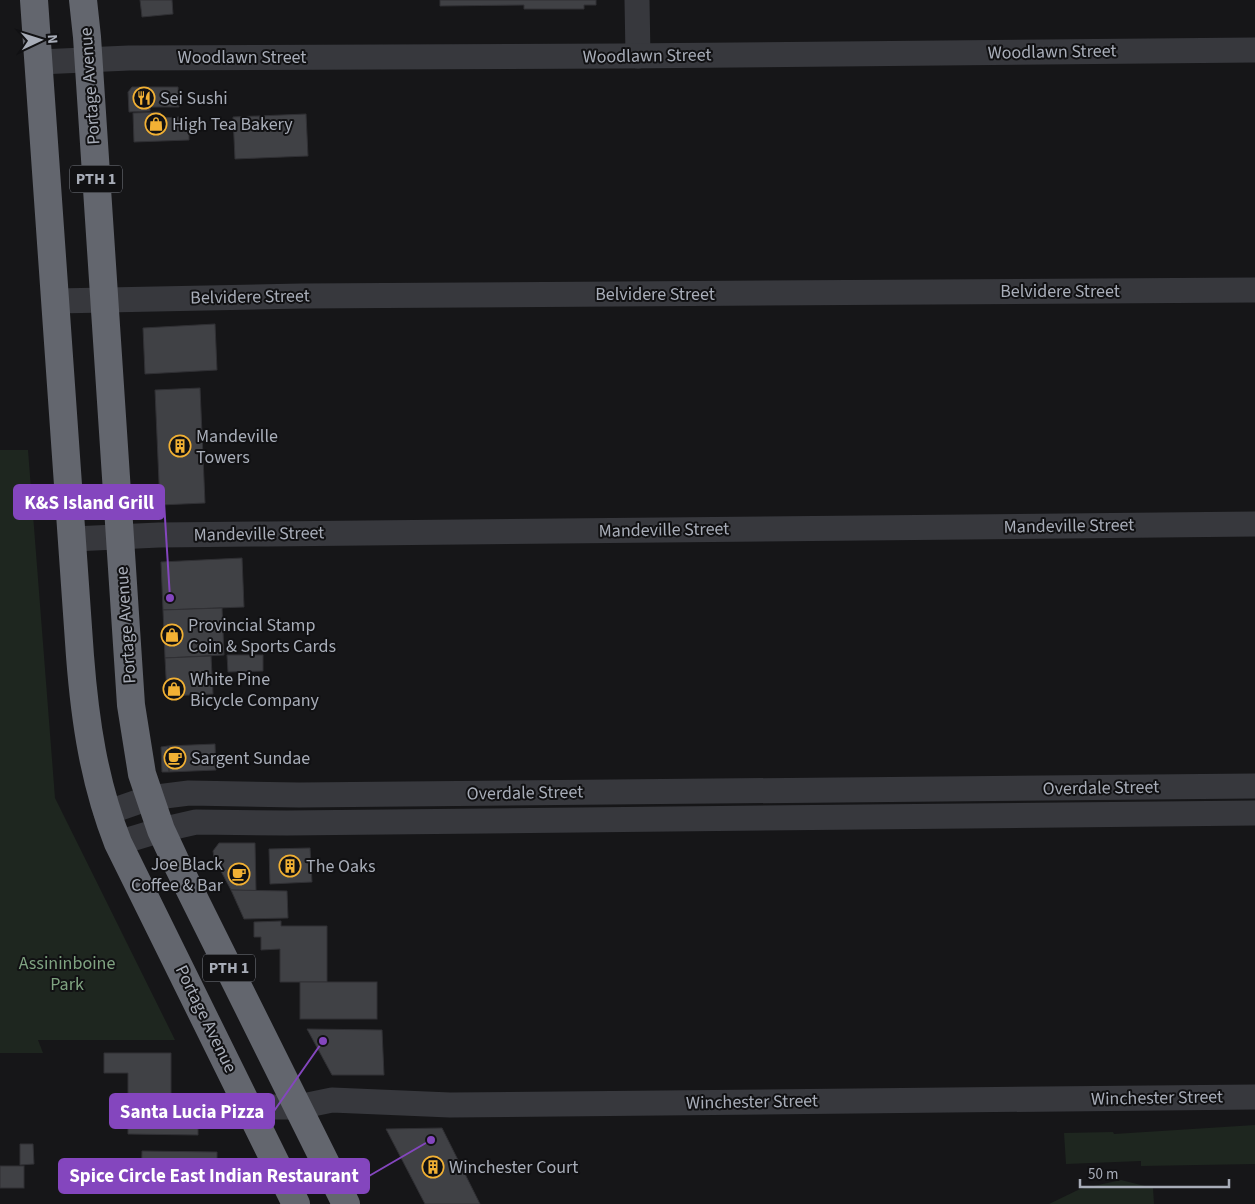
<svg xmlns="http://www.w3.org/2000/svg" width="1255" height="1204" viewBox="0 0 1255 1204" font-family="'Source Sans 3',sans-serif">
	<style>
		.green { fill: #1e261f }
		.building { fill: #404145; stroke: #303034 }
		.lines { fill: none; stroke-linecap: round; stroke-linejoin: round }
		.minor { stroke: #37383d; stroke-width: 25 }
		.highway { stroke: #63666e; stroke-width: 28 }
		.labels { text-anchor: middle; dominant-baseline: central; stroke-width: 4; stroke-linejoin: round; paint-order: stroke }
		.shield { fill: #111113; stroke: #7b7e86; stroke-width: 1 }
		.shield-label { font-size: 16px; font-weight: bold; fill: #a8adb8 }
		.street-label { font-size: 18px; fill: #a8adb8; stroke: #111113 }
		.poi-label { font-size: 18px; fill: #a8adb8; stroke: #111113; text-anchor: start }
		.park-label { font-size: 18px; fill: #7fa381; stroke: #111113 }
		.leader { fill: none; stroke: #8446be; stroke-width: 2 }
		.callout-dot { fill: #8446be; stroke: #111113; stroke-width: 2 }
		.callout { fill: #8446be; stroke: #8446be; stroke-width: 2 }
		.callout-label { font-size: 19px; text-anchor: middle; font-weight: bold; fill: #fff }
	</style>
	<rect width="100%" height="100%" fill="#161618"/>
	<g class="green">
		<polygon points="0,450 28,450 55,798 175,1040 38,1040 43,1053 0,1053"/>
		<polygon points="1255,1125 1255,1164 1141,1166 1141,1161 1066,1164 1064,1133 1113,1132 1114,1134"/>
		<polygon points="1121,1180 1153,1188 1154,1204 1049,1204 1080,1189"/>
	</g>
	<g class="building">
		<polygon points="140,0 172,0 173,14 142,17"/>
		<polygon points="440,0 596,0 596,5 584,5 584,9 524,9 524,5 440,6"/>
		<polygon points="132,87 178,87 179,107 150,107 150,111 129,112 128,92"/>
		<polygon points="160,112 160,118 179,117 180,130 189,130 189,140 134,142 133,113"/>
		<polygon points="306,114 308,156 235,159 233,117"/>
		<polygon points="215,324 217,370 145,374 143,328"/>
		<polygon points="200,388 205,503 160,505 155,390"/>
		<polygon points="242,558 244,607 163,610 161,562"/>
		<polygon points="222,608 224,655 165,658 163,610"/>
		<polygon points="227,655 263,655 263,671 228,672"/>
		<polygon points="211,656 213,694 167,696 165,658"/>
		<polygon points="215,744 216,770 169,772 168,746"/>
		<polygon points="168,746 169,772 162,772 161,747"/>
		<polygon points="219,843 255,843 256,891 231,890 214,858 213,851"/>
		<polygon points="310,848 312,882 270,884 269,849"/>
		<polygon points="231,890 287,891 288,918 244,919"/>
		<polygon points="281,921 281,926 327,926 327,982 280,982 280,949 261,950 261,937 254,937 254,922"/>
		<rect x="300" y="982" width="77" height="37"/>
		<polygon points="307,1029 382,1030 384,1075 332,1075"/>
		<polygon points="104,1053 171,1053 171,1108 198,1108 198,1135 128,1134 128,1073 104,1073"/>
		<polygon points="442,1128 480,1204 425,1204 386,1129"/>
		<polygon points="20,1144 33,1144 34,1164 20,1165"/>
		<polygon points="142,1151 217,1152 217,1192 141,1191"/>
		<rect x="0" y="1166" width="24" height="22"/>
	</g>
	<g class="lines">
		<g class="minor">
			<polyline points="637,0 638,56"/>
			<polyline points="39,62 129,58 621,56 1255,50"/>
			<polyline points="56,301 302,296 1255,290"/>
			<polyline points="73,539 159,535 267,534 1255,524"/>
			<polyline points="106,813 149,798 189,793 299,795 1255,786"/>
			<polyline points="118,843 161,830 196,822 287,823 1255,813"/>
			<polyline points="250,1107 298,1107 332,1100 450,1105 1255,1097"/>
		</g>
		<g class="highway">
			<path d="M34 0 80 656C85 721 94 782 118 843L296 1204"/>
			<polyline points="83,0 87,37 131,705 142,774 161,830 175,860 346,1204"/>
		</g>
	</g>
	<defs>
		<g id="restaurant-ring" transform="scale(1.125)"><circle r="9.5" fill="#111113" stroke="#f2b134" stroke-width="1.5"/><path d="M-5-6h1v4h1v-4h1v4h1v-4h1v5L-1.5 .5V6h-2V.5L-5-1ZM5-6V6H3V1.5H1.5Q1.5-4 5-6Z" fill="#f2b134"/></g>
		<g id="shop-ring" transform="scale(1.125)"><circle r="9.5" fill="#111113" stroke="#f2b134" stroke-width="1.5"/><path d="M-5-2.5h2.3a2.7 3.5 0 0 1 5.4 0H5L5.5 6h-11ZM-1.5-2.5h3a1.5 2.3 0 0 0-3 0Z" fill="#f2b134"/></g>
		<g id="building-ring" transform="scale(1.125)"><circle r="9.5" fill="#111113" stroke="#f2b134" stroke-width="1.5"/><path d="M-4-6H4V6H1V3H-1V6H-4ZM-2.5-4.3h1.7v1.8h-1.7ZM.8-4.3h1.7v1.8H.8ZM-2.5-1h1.7V.8h-1.7ZM.8-1h1.7V.8H.8Z" fill="#f2b134"/></g>
		<g id="cafe-ring" transform="scale(1.125)"><circle r="9.5" fill="#111113" stroke="#f2b134" stroke-width="1.5"/><path d="M-5.5-4.5H6V0H3Q3 3.5 0 3.5H-2.5Q-5.5 3.5-5.5 0ZM3-3.2v2h1.7v-2ZM-6 4.5H4V6H-6Z" fill="#f2b134"/></g>
	</defs>
	<g fill-rule="evenodd">
		<use href="#restaurant-ring" x="144" y="98"/>
		<use href="#shop-ring" x="156" y="124"/>
		<use href="#building-ring" x="180" y="446"/>
		<use href="#shop-ring" x="172" y="635"/>
		<use href="#shop-ring" x="174" y="689"/>
		<use href="#cafe-ring" x="175" y="758"/>
		<use href="#building-ring" x="290" y="866"/>
		<use href="#cafe-ring" x="239" y="874"/>
		<use href="#building-ring" x="433" y="1167"/>
	</g>
	<g class="labels">
		<g class="shield">
			<rect x="70" y="165.5" width="52" height="27" rx="4"/>
			<rect x="203" y="954.5" width="52" height="27" rx="4"/>
		</g>
		<g class="shield-label">
			<text x="96" y="179">PTH 1</text>
			<text x="229" y="968">PTH 1</text>
		</g>
		<g class="street-label">
			<text transform="translate(1052 52) rotate(-1)">Woodlawn Street</text>
			<text transform="translate(647 56) rotate(-1)">Woodlawn Street</text>
			<text x="242" y="57">Woodlawn Street</text>
			<text transform="translate(90 86) rotate(-94)">Portage Avenue</text>
			<text x="1060" y="291">Belvidere Street</text>
			<text x="655" y="294">Belvidere Street</text>
			<text transform="translate(250 297) rotate(-1)">Belvidere Street</text>
			<text transform="translate(1069 526) rotate(-1)">Mandeville Street</text>
			<text transform="translate(664 530) rotate(-1)">Mandeville Street</text>
			<text transform="translate(259 534) rotate(-1)">Mandeville Street</text>
			<text transform="translate(126 625) rotate(-94)">Portage Avenue</text>
			<text transform="translate(1101 788) rotate(-1)">Overdale Street</text>
			<text transform="translate(525 793) rotate(-1)">Overdale Street</text>
			<text transform="translate(206 1019) rotate(64)">Portage Avenue</text>
			<text transform="translate(1157 1098) rotate(-1)">Winchester Street</text>
			<text transform="translate(752 1102) rotate(-1)">Winchester Street</text>
		</g>
		<g class="poi-label">
			<text x="160" y="98">Sei Sushi</text>
			<text x="172" y="124">High Tea Bakery</text>
			<text x="196" y="436">Mandeville<tspan x="196" dy="21">Towers</tspan></text>
			<text x="188" y="625">Provincial Stamp<tspan x="188" dy="21">Coin &amp; Sports Cards</tspan></text>
			<text x="190" y="679">White Pine<tspan x="190" dy="21">Bicycle Company</tspan></text>
			<text x="191" y="758">Sargent Sundae</text>
			<text x="223" y="864" text-anchor="end">Joe Black<tspan x="223" dy="21">Coffee &amp; Bar</tspan></text>
			<text x="306" y="866">The Oaks</text>
			<text x="449" y="1167">Winchester Court</text>
		</g>
		<g class="park-label">
			<text x="67" y="963">Assininboine<tspan x="67" dy="21">Park</tspan></text>
		</g>
	</g>
	<path class="leader" d="M170 598L164 502M323 1041L274 1111M431 1140L369 1176"/>
	<g class="callout-dot">
		<circle cx="170" cy="598" r="5"/>
		<circle cx="323" cy="1041" r="5"/>
		<circle cx="431" cy="1140" r="5"/>
	</g>
	<g class="callout">
		<rect x="14" y="485" width="150" height="34" rx="5"/>
		<rect x="110" y="1094" width="164" height="34" rx="5"/>
		<rect x="59" y="1159" width="310" height="34" rx="5"/>
	</g>
	<g class="callout-label">
		<text x="89" y="509">K&amp;S Island Grill</text>
		<text x="192" y="1118">Santa Lucia Pizza</text>
		<text x="214" y="1182">Spice Circle East Indian Restaurant</text>
	</g>
	<g transform="translate(40 40) rotate(86)" stroke="#111113" stroke-width="4" paint-order="stroke">
	<path d="M0-4L9 19L0 12L-9 19Z" fill="#a8adb8"/>
	<text y="-8" font-size="14" font-weight="bold" text-anchor="middle" fill="#a8adb8">N</text>
	</g>
	<path d="M1080 1179v8h149v-8" fill="none" stroke="#a8adb8" stroke-width="2.5"/>
	<text x="1088" y="1179" font-size="15" fill="#a8adb8" stroke="#111113" stroke-width="4" paint-order="stroke">50 m</text>
</svg>
